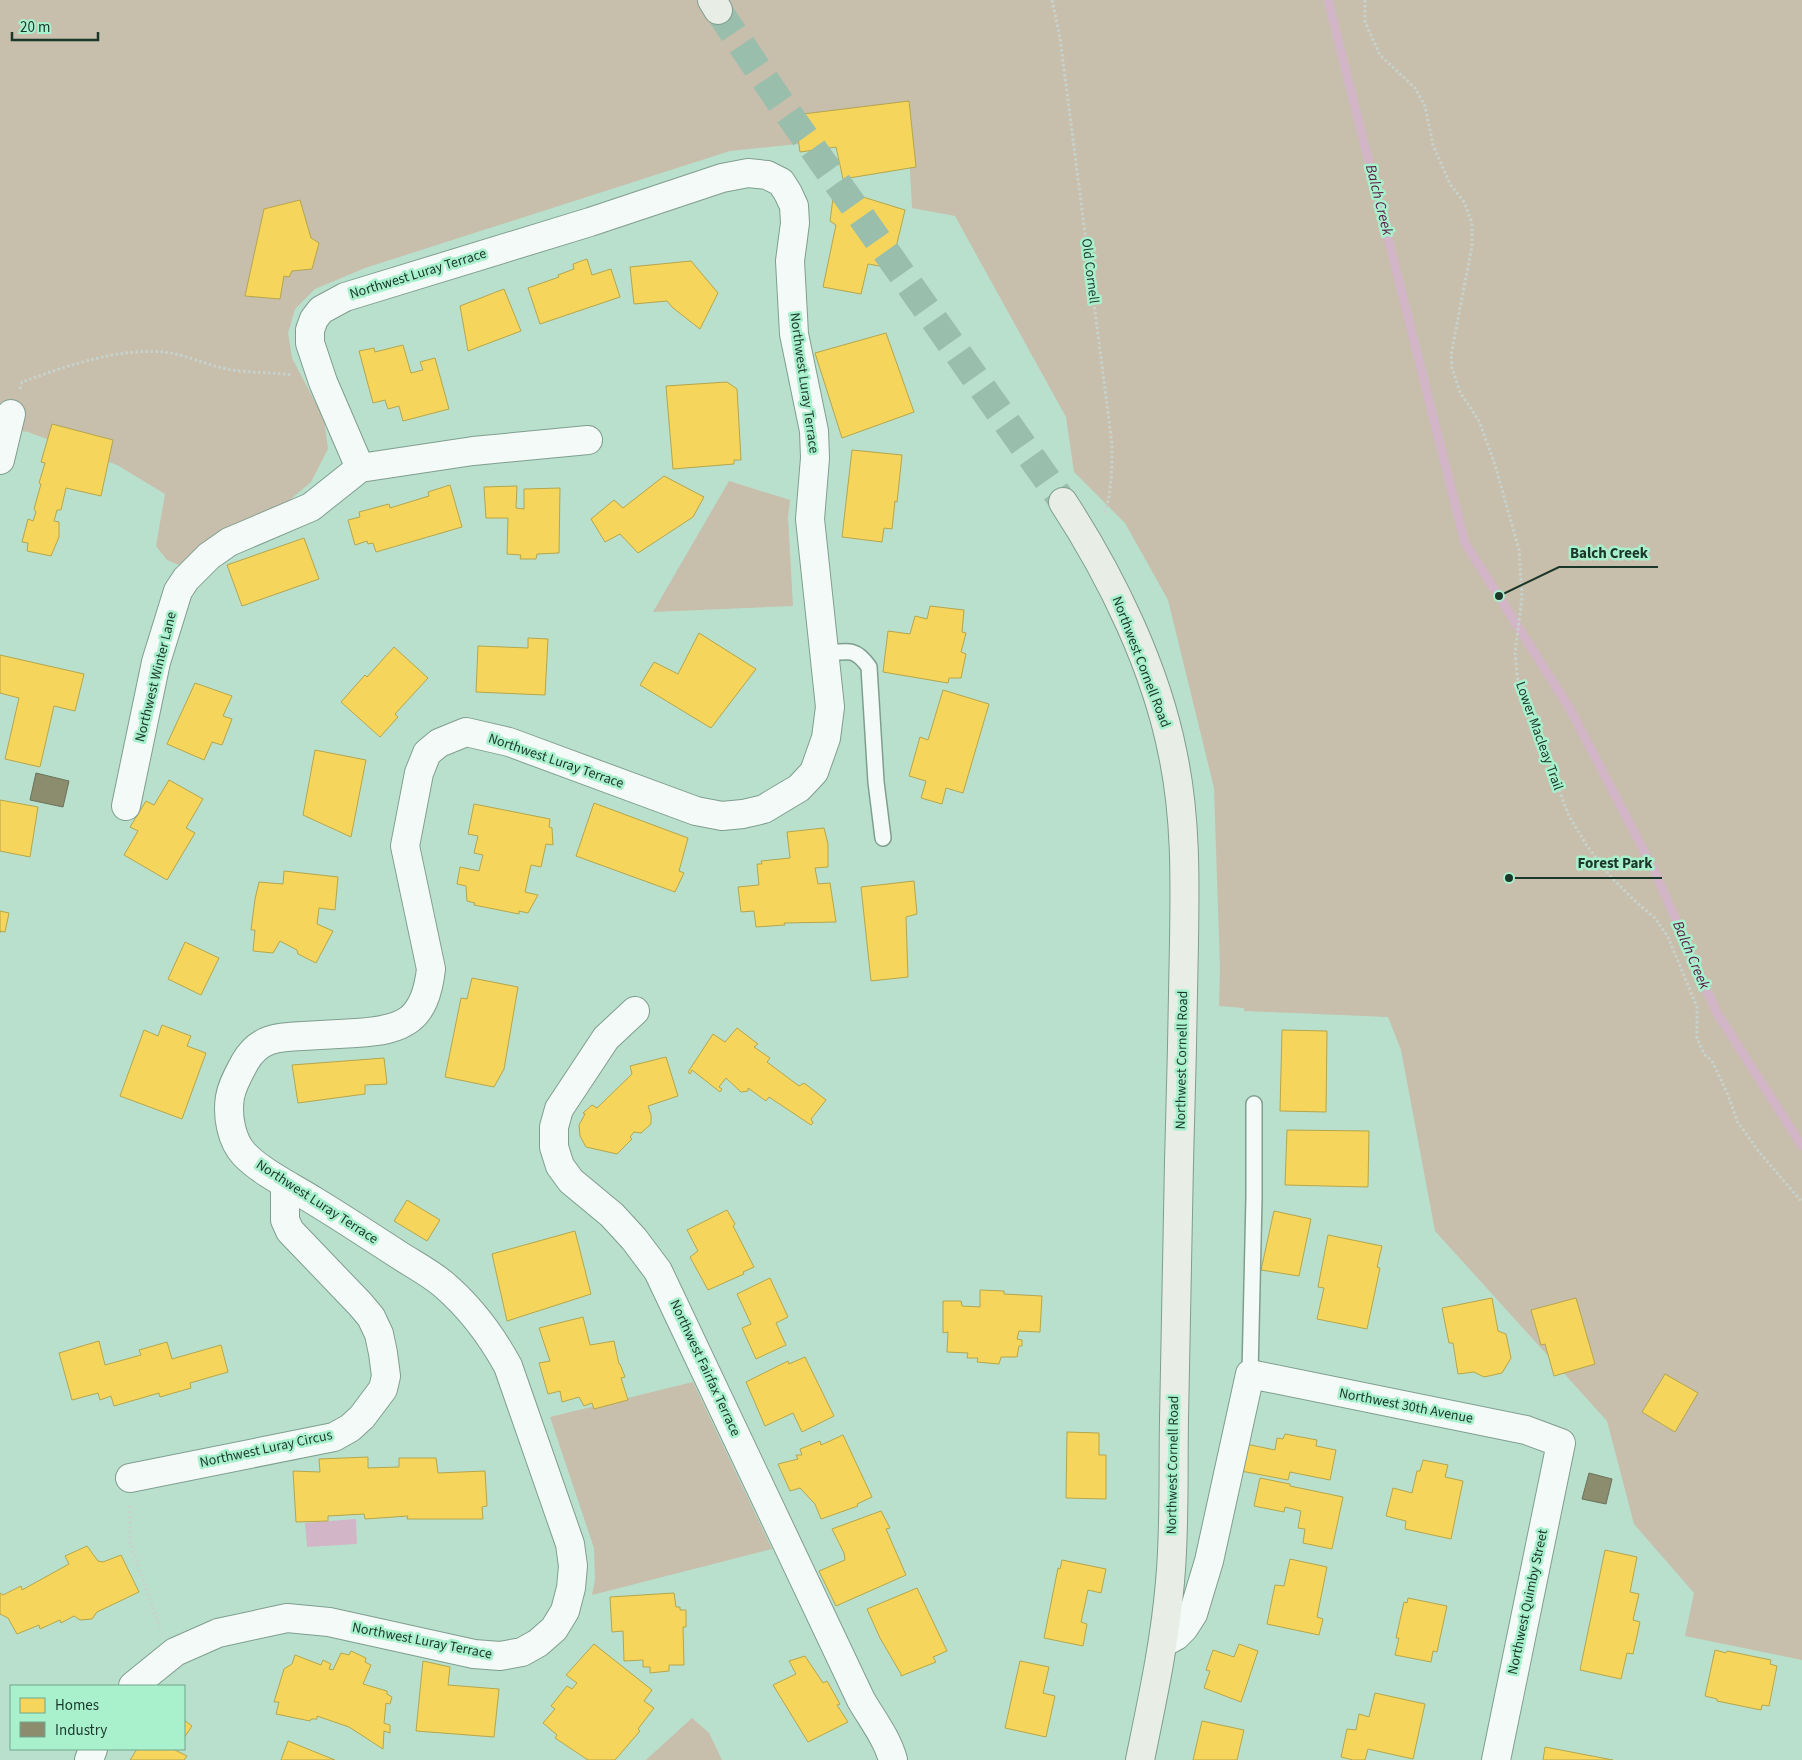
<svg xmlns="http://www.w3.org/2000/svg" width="1802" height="1760" viewBox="0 0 1802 1760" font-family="'Source Sans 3',sans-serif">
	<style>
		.green { fill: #c7beab }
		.water { fill: #d2b5c7 }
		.homes { fill: #f6d55c; stroke: #b4a64d }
		.industry { fill: #8c8c6e; stroke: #6a725a }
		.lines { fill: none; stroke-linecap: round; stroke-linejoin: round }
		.stream { stroke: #d2b5c7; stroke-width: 9 }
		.secondary-tunnel { stroke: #99beac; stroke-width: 28; stroke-dasharray: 28 14; stroke-linecap: butt }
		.lane-casing { stroke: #7f9e8f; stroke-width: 18 }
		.street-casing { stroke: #7f9e8f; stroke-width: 30 }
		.secondary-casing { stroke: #7f9e8f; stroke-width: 30 }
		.path { stroke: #c7d2cd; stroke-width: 3; stroke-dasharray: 2.5 2.5; stroke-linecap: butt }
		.lane { stroke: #f4faf8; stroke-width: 15 }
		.street { stroke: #f4faf8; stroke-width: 28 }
		.secondary { stroke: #e8ede6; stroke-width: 28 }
		.labels { text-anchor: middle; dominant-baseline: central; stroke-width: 5; stroke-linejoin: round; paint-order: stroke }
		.street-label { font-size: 14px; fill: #1a372a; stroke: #a9f0cd }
		.water-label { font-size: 15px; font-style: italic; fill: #591645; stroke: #a9f0cd }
		.leader { fill: none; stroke: #1a372a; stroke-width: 2 }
		.callout-dot { fill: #1a372a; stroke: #a9f0cd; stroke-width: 2 }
		.callout-label { font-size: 15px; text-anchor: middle; font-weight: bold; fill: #1a372a; stroke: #a9f0cd; stroke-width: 5; stroke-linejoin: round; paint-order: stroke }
	</style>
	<rect width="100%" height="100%" fill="#b9e0cd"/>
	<g class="green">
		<polygon points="0,0 1802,0 1802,1660 1685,1636 1694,1593 1634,1524 1607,1421 1435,1231 1401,1050 1388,1017 1244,1011 1244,1008 1219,1006 1220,968 1214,788 1168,600 1125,523 1074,472 1066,417 955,216 912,208 909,153 855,138 730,151 365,268 315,289 295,309 288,333 292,358 324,419 328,449 311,482 286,503 224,529 179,565 167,560 156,546 165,494 117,465 28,432 0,428"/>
		<polygon points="729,481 790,500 788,517 793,606 653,612"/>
		<polygon points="693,1382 772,1549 592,1595 595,1580 594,1548 550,1417"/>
		<polygon points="692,1718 709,1733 722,1760 646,1760"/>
	</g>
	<polygon class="water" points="356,1519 357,1544 307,1547 305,1523"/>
	<g class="homes">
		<polygon points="909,101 916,167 843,179 836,147 800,152 795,115"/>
		<polygon points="834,191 863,197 905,210 891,268 868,264 861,294 823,287 836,225 830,221"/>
		<polygon points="300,200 311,238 319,243 312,269 292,271 289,277 284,276 280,299 245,296 264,209"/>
		<polygon points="587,259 592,275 611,269 620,297 540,324 528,288 559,277 558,275 574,269 573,264"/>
		<polygon points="691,261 718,293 700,329 673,308 667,301 634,304 630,267"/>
		<polygon points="504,289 521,331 468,351 460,306"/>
		<polygon points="886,333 914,412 842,438 815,353"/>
		<polygon points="403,345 411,373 423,370 420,362 435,358 449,409 403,421 399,406 388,409 385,400 373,403 359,351 374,348 375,352"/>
		<polygon points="727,382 737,389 741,460 734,460 734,464 673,469 666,386"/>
		<polygon points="52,424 113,440 101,496 66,488 61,510 57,510 54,521 59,522 59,537 51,556 27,551 28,543 22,542 28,519 33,521 36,512 34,509 41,484 39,483 45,463 41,462"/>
		<polygon points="852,450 902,455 897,502 895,501 892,529 884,528 882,542 842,537"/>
		<polygon points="664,476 704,497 693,517 638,553 620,534 605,542 591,519 614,500 623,508"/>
		<polygon points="450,485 462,527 376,552 373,543 368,544 367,541 355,545 348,520 360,517 359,512 389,504 390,508 429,496 428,492"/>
		<polygon points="517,486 516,508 524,509 524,489 560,488 559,553 537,554 536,559 520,559 521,555 507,554 508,518 486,518 484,487"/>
		<polygon points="304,538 319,579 242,606 227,565"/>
		<polygon points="930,606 964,610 962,632 966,633 961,652 966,654 961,678 949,678 948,683 883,672 888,631 910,634 915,616 927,619"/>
		<polygon points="699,633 756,669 711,728 640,685 654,662 678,674"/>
		<polygon points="528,638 548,639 545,695 476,692 478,646 528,648"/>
		<polygon points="394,647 428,678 395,714 398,717 380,737 341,702 365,675 367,677"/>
		<polygon points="0,655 84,674 75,711 54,706 40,767 5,759 19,698 0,693"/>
		<polygon points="195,683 232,696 223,716 232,719 222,745 212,742 204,760 167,744"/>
		<polygon points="943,690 989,704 963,793 946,788 942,804 921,798 926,781 909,776 920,737 928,740"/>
		<polygon points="315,750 366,760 351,837 303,815"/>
		<polygon points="169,780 203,799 186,828 195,833 167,880 124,855 138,831 130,827 146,801 154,805"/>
		<polygon points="0,800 38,807 30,857 0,851"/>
		<polygon points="594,803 688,838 679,871 684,873 675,892 576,856"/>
		<polygon points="474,804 550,819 549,827 552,828 553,845 546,844 541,867 531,865 525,892 538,895 528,913 519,911 519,914 474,905 475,903 467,901 466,886 457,884 460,867 479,871 483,855 474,853 478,836 468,834"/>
		<polygon points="824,828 828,844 828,867 815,868 818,884 830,883 836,922 784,923 785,925 756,927 754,911 741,912 738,887 759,885 757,864 762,864 761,861 790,858 787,832"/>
		<polygon points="284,871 338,877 335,910 319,908 317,924 333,931 316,963 298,954 297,950 280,941 273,953 253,951 255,930 251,930 255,899 259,882 283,884"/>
		<polygon points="914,881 917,914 906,917 908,977 871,981 861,887"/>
		<polygon points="0,911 9,913 5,932 0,931 0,933"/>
		<polygon points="185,942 219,958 201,995 168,979"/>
		<polygon points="472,978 518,987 504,1069 494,1087 445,1077 461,998 467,999"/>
		<polygon points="162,1025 191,1036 187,1046 206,1053 182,1119 120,1096 144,1030 158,1036"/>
		<polygon points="737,1028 758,1044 754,1047 770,1058 767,1062 799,1086 804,1083 826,1100 811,1119 813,1123 811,1125 769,1097 766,1101 748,1088 748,1091 741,1092 726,1078 719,1087 722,1089 720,1092 692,1070 690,1074 688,1072 713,1034 725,1042"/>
		<polygon points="1282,1030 1327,1031 1326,1112 1280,1111"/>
		<polygon points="666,1057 678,1096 648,1106 651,1115 651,1124 641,1133 634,1132 630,1137 632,1139 617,1154 586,1147 580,1136 579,1125 585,1114 583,1113 592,1105 597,1108 632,1074 630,1066"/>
		<polygon points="384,1058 387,1084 365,1085 365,1094 298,1103 292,1065"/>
		<polygon points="1287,1130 1369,1131 1368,1187 1285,1185"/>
		<polygon points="407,1200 440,1220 427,1241 394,1221"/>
		<polygon points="727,1210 735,1224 733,1226 754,1267 743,1272 744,1274 708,1290 690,1257 698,1251 687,1230"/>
		<polygon points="1274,1211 1311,1219 1299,1276 1261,1270"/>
		<polygon points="575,1231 591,1294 507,1321 492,1254"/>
		<polygon points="1328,1235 1382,1246 1377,1267 1380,1268 1367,1329 1317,1319 1324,1288 1318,1287"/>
		<polygon points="770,1278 788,1317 776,1323 786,1345 756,1359 742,1328 751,1324 737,1294"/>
		<polygon points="980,1290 1004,1291 1004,1294 1042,1296 1040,1332 1019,1331 1017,1339 1022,1340 1022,1346 1019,1346 1017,1357 1001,1357 999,1364 977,1362 978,1358 967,1358 968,1353 947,1352 948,1332 943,1333 943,1301 961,1301 962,1306 980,1307"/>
		<polygon points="1492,1298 1498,1331 1506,1334 1511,1358 1502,1373 1484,1377 1474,1372 1458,1374 1453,1343 1449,1343 1442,1308"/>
		<polygon points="1576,1298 1595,1364 1554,1376 1545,1344 1541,1345 1531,1310"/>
		<polygon points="583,1317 590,1345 614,1341 619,1364 620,1364 625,1377 621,1378 628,1400 594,1409 592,1403 584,1406 579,1397 562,1402 560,1391 548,1394 539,1363 550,1361 539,1328"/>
		<polygon points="99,1341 105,1365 141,1355 139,1350 167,1342 172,1359 221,1345 228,1372 190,1383 191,1388 160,1397 159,1393 114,1406 111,1396 100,1400 98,1393 72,1400 59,1353"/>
		<polygon points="805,1357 834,1416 802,1432 793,1413 765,1426 746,1382 788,1361 789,1364"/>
		<polygon points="1665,1374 1698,1393 1675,1432 1642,1412"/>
		<polygon points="1067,1432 1099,1433 1099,1455 1106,1455 1106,1499 1066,1498"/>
		<polygon points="1285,1434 1317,1440 1316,1446 1336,1450 1330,1480 1290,1472 1288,1480 1241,1471 1246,1444 1275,1450 1277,1438 1283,1439"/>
		<polygon points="843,1435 872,1497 857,1504 858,1506 821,1519 815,1504 800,1488 790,1491 778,1464 798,1459 796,1455 802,1455 800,1449 820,1441 821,1445"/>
		<polygon points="368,1457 368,1468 399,1467 399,1458 436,1458 438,1473 485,1471 487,1506 482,1507 483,1519 407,1519 408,1516 365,1519 364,1514 328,1516 328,1521 296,1522 293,1471 320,1472 319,1459"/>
		<polygon points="1423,1460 1448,1465 1445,1477 1463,1481 1451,1539 1405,1529 1406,1521 1386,1516 1393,1488 1412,1493 1417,1471 1420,1471"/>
		<polygon points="1260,1478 1290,1484 1290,1486 1343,1497 1332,1549 1303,1543 1305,1529 1298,1528 1301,1511 1285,1507 1284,1512 1254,1506"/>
		<polygon points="881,1511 890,1528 886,1529 906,1575 836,1606 819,1571 845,1560 844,1553 832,1529"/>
		<polygon points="87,1546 98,1561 103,1562 121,1555 139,1592 97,1612 92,1619 80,1620 74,1616 61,1623 60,1620 40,1629 39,1625 17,1634 8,1618 0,1614 0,1593 3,1595 21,1586 22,1590 69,1564 65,1556"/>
		<polygon points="1605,1550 1637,1557 1630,1592 1639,1594 1633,1620 1640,1622 1633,1654 1627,1653 1621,1679 1580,1670"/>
		<polygon points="1290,1559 1327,1567 1317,1617 1323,1619 1319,1635 1267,1624 1275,1585 1284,1586"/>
		<polygon points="1062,1560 1106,1569 1101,1593 1088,1590 1081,1622 1087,1624 1083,1646 1044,1638 1058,1568 1060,1569"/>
		<polygon points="917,1588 947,1651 933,1657 936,1662 901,1676 901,1674 880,1638 867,1609"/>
		<polygon points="674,1593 676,1607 680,1607 680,1610 686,1610 686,1627 683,1627 684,1665 669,1665 669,1671 650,1673 650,1667 643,1667 643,1660 624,1661 623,1631 612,1632 610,1597"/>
		<polygon points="1408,1598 1447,1606 1437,1652 1433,1651 1431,1662 1395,1655 1399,1638 1396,1638 1404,1602 1407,1603"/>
		<polygon points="594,1644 652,1690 644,1701 654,1708 638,1729 640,1731 615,1760 588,1760 555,1738 557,1735 543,1723 555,1709 551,1706 567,1686 572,1689 577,1683 566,1675"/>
		<polygon points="1239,1644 1258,1651 1241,1702 1204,1688 1210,1671 1206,1670 1213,1650 1234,1657"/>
		<polygon points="1715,1650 1726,1653 1727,1651 1771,1660 1770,1664 1777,1666 1769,1706 1762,1705 1761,1710 1717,1701 1717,1699 1705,1696"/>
		<polygon points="351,1651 366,1658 365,1662 371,1665 363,1684 387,1691 387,1694 392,1697 390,1704 386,1703 384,1723 390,1725 390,1733 384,1731 383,1749 349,1727 317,1716 317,1719 311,1719 310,1721 276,1714 279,1702 274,1702 284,1669 292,1664 295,1655 321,1665 323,1660 331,1664 329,1669 333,1670 341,1653 349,1655"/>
		<polygon points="805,1656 823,1683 827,1681 840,1704 837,1705 848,1722 808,1742 773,1685 796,1674 789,1661"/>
		<polygon points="423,1661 450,1667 448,1685 499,1689 494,1737 416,1731"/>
		<polygon points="1020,1661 1049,1667 1043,1693 1055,1696 1046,1737 1005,1728"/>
		<polygon points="1375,1693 1425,1704 1413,1759 1368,1749 1365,1760 1353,1760 1341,1757 1347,1729 1356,1730 1359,1714 1369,1717"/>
		<polygon points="184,1720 192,1726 184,1738"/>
		<polygon points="1202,1721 1244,1730 1237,1760 1193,1760"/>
		<polygon points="288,1741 335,1760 281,1760"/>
		<polygon points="1545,1747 1613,1760 1543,1760"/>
		<polygon points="137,1749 176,1749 175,1750 187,1756 184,1760 130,1760"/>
	</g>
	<g class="industry">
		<polygon points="36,773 69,781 63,807 30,800"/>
		<polygon points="1589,1473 1612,1479 1606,1504 1582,1499"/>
	</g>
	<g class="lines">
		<polyline class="stream" points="1328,0 1465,543 1570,709 1654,870 1717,1013 1802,1146"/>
		<polyline class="secondary-tunnel" points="718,10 778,99 1063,502"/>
		<g class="lane-casing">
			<g id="lane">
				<path d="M824 654C847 651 855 647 869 667L876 782 883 838"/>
				<polyline points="1250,1374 1254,1197 1254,1104"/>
			</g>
		</g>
		<g class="street-casing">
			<g id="street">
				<polyline points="0,460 11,414"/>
				<polyline points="126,806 156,662 178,591 186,579 209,556 229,542 311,507 360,468 473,451 588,440"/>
				<path d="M635 1011 606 1038 559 1109 554 1127V1147L560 1166 571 1181 612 1215 634 1239 658 1271 861 1700C872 1719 887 1738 893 1760"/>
				<polyline points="130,1478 334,1437 350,1428 362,1417 383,1389 386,1376 383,1353 379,1334 371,1317 360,1304 290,1231 285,1220 285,1184"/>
				<polyline points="1163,1643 1176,1636 1184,1628 1193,1614 1209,1561 1250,1374 1526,1430 1561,1443 1496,1760"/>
				<path d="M133 1686 175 1652 218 1633 287 1618 329 1622 474 1654 500 1656 522 1652 538 1643 554 1629 565 1611 571 1588 573 1566 570 1544 508 1366C491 1335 470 1307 443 1284 430 1273 413 1264 399 1255 371 1237 344 1219 316 1202 294 1188 262 1173 244 1154 231 1140 227 1115 230 1097 232 1085 239 1073 245 1062 259 1038 277 1037 303 1036 320 1035 338 1034 356 1033 404 1030 425 1021 431 969L405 846 419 773 427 753 439 743 466 732 509 742 696 811 722 816 743 814 764 809 799 788 814 772 826 738 830 707 810 519 815 458 814 431 794 334 790 261 795 223 794 206 788 193 781 182 767 175 748 173 722 178 590 222 345 297 321 310 314 319 310 330V343L323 382 360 468"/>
				<polyline points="89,1760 93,1749"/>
			</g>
		</g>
		<g class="secondary-casing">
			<g id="secondary">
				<polyline points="712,0 718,10"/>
				<path d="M1063 502C1112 577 1156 668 1173 755 1186 817 1185 880 1184 942 1183 1015 1181 1089 1179 1162 1177 1248 1175 1334 1174 1420 1173 1474 1175 1528 1170 1582 1165 1642 1152 1701 1140 1760"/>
			</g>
		</g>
		<g class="path">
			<path d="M1052 0 1060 38 1112 444C1112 468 1112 492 1104 515"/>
			<polyline points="1365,0 1365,22 1380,55 1415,88 1425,106 1433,145 1450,184 1464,202 1472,223 1472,246 1451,355 1452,368 1460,392 1479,421 1494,462 1519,549 1522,598 1515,653 1518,683 1569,816 1587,846 1611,877 1637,903 1655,918 1668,937 1697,1007 1697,1038 1704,1054 1712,1061 1728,1095 1737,1121 1759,1152 1802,1202"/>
			<path d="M20 389 22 382C67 366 116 348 164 352 185 354 206 365 227 369 248 373 270 372 292 375"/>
			<polyline points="130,1506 130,1543 160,1628"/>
		</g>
		<use href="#lane" class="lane"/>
		<use href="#street" class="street"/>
		<use href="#secondary" class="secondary"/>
	</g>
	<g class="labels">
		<g class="street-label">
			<text transform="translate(1090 271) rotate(83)">Old Cornell</text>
			<text transform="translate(418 274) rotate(-17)">Northwest Luray Terrace</text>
			<text transform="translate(804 383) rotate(82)">Northwest Luray Terrace</text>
			<text transform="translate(1141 662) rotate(69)">Northwest Cornell Road</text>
			<text transform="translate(156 677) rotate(-76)">Northwest Winter Lane</text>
			<text transform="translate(1539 736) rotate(70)">Lower Macleay Trail</text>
			<text transform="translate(556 761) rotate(19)">Northwest Luray Terrace</text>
			<text transform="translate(1182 1060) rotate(-89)">Northwest Cornell Road</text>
			<text transform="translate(317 1202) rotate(33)">Northwest Luray Terrace</text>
			<text transform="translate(705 1368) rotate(65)">Northwest Fairfax Terrace</text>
			<text transform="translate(1406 1406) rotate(11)">Northwest 30th Avenue</text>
			<text transform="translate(266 1449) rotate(-12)">Northwest Luray Circus</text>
			<text transform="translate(1173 1465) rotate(-89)">Northwest Cornell Road</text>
			<text transform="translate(1528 1602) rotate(-78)">Northwest Quimby Street</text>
			<text transform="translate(422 1641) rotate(11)">Northwest Luray Terrace</text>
		</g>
		<g class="water-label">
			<text transform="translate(1379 200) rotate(76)">Balch Creek</text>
			<text transform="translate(1691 955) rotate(67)">Balch Creek</text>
		</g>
	</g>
	<path class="leader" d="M1499 596L1559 567H1658M1509 878L1567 878H1662"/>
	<g class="callout-dot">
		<circle cx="1499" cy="596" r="5"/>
		<circle cx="1509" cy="878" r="5"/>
	</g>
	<g class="callout-label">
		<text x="1609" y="558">Balch Creek</text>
		<text x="1615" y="868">Forest Park</text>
	</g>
	<rect x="10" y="1685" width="175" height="65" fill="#a9f0cd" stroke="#70a68c"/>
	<rect x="20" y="1698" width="25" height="15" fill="#f6d55c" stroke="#70a68c"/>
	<text x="55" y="1710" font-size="15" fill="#1a372a">Homes</text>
	<rect x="20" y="1722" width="25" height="15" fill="#8c8c6e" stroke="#70a68c"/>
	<text x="55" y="1735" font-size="15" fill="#1a372a">Industry</text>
	<path d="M12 32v8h86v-8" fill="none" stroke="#1a372a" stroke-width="2.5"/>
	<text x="20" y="32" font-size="15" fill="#1a372a" stroke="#a9f0cd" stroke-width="4" paint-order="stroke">20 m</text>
</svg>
